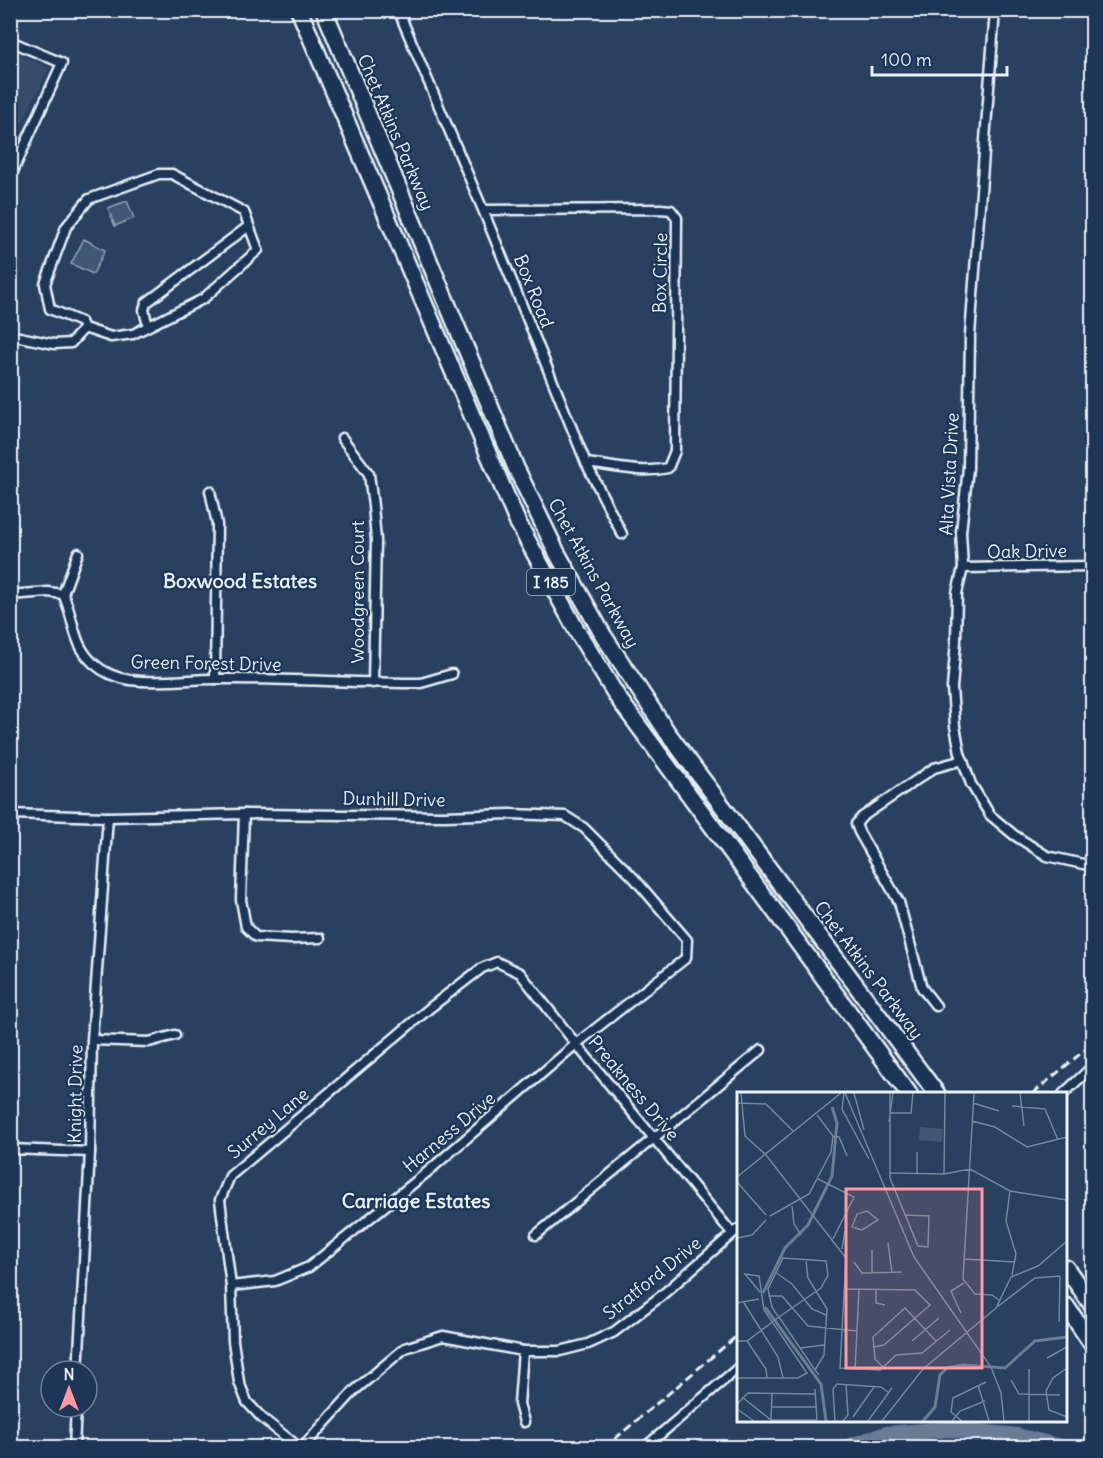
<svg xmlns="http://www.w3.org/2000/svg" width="1103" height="1458" viewBox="0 0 1103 1458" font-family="Delius,sans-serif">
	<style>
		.built { fill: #364d6b }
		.green { fill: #415774; stroke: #94a4b6; stroke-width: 1.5 }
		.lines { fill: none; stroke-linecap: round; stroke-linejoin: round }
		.river { stroke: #6b7c95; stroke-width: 16 }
		.minor-casing { stroke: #e8f1f8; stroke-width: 13 }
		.motorway-casing { stroke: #e8f1f8; stroke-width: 20 }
		.minor { stroke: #1d3557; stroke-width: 8 }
		.motorway { stroke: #1d3557; stroke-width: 15 }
		.rail { stroke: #e8f1f8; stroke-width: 3; stroke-dasharray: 9 4.5; stroke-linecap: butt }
		.labels { text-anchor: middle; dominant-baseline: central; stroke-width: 4.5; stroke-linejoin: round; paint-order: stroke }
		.shield { fill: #1d3557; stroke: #abb9c8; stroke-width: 1.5 }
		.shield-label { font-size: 16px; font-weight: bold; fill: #e8f1f8 }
		.street-label { font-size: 18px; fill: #e8f1f8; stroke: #1d3557 }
		.neighbourhood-label { font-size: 20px; font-weight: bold; fill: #e8f1f8; stroke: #1d3557 }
		.inset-river { fill: none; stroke: #6b7c95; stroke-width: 3 }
		.inset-road { fill: none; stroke: #75879d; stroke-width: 1.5 }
		.view { fill: #ff9aa2; fill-opacity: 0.15; stroke: #ff9aa2; stroke-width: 3 }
		.inset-edge { fill: none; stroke: #e8f1f8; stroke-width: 3 }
	</style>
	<rect width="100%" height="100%" fill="#294061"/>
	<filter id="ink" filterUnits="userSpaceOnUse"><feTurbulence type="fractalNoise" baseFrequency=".0167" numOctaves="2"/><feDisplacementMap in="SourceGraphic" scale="12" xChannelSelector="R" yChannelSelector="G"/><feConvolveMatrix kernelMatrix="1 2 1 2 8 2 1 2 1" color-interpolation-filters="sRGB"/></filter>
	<g filter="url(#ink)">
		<polygon class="built" points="11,50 49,69 11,146"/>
		<g class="green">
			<polygon points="127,201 134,218 115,226 108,208"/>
			<polygon points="84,239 105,250 93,274 71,264"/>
		</g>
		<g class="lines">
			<polyline class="river" points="844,1448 886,1434 950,1429 1017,1436 1065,1448"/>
			<g class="minor-casing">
				<g id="minor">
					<path d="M398 10 483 210 586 463C614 466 641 474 668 468L675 451 677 218 671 210 661 209 483 210"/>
					<polyline points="995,10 970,335 968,468 961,532 963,568 957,593 956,641 952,688 955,726 960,753 971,784 990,815 1014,835 1047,856 1092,866"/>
					<polyline points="10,41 62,63 10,178"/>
					<polygon points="159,174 172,174 244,212 258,250 203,299 133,334 111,337 84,328 81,322 50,309 45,284 66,227 89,199"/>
					<polyline points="148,326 144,310 146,303 249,226"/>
					<polyline points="10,335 54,344 71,343 84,328"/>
					<polyline points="342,438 369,474 373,506 376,540 373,683"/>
					<polyline points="586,463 622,534"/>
					<polyline points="210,491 217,524 215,679"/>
					<polyline points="963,568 1092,566"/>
					<path d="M63 594C74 617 72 644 93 663 103 672 116 678 130 680 159 684 187 679 216 679 284 678 352 683 421 683L452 674"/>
					<polyline points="63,594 78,553"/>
					<polyline points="10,595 48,592 63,594"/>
					<polyline points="10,814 108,817 244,814 444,816 511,814 565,816 584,828 634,878 687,940 686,958 576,1044 425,1174 309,1267 275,1281 231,1286"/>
					<polyline points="244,814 241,900 246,927 256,937 291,939 320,938"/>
					<polyline points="936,1006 922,988 899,902 859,832 856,824 862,817 934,768 963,760"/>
					<polyline points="92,1040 149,1042 175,1035"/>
					<polyline points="1063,1094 1092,1067"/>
					<polyline points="10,1149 90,1152"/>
					<polyline points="536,1235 761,1050"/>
					<polyline points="523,1351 519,1404 524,1422"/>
					<polyline points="78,1371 90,1152 92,1040 108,817"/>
					<polyline points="74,1448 76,1407"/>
					<polyline points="300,1448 262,1418 247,1402 239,1382 233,1341 231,1286 220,1200 230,1176 431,1007 482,968 497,962 520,973 576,1044 732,1233"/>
					<polyline points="302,1448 354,1391 405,1348 443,1336 523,1351 560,1351 588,1344 614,1332 661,1296 738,1229"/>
					<polyline points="644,1448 738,1368"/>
				</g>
			</g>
			<g class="motorway-casing">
				<g id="motorway">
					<polyline points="299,10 517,521 577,631 618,698 909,1094"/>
					<polyline points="324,10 516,468 557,553 603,635 667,732 937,1094"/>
					<polyline points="1066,1268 1092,1305"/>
					<polyline points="1066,1306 1092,1344"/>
				</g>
			</g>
			<use href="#minor" class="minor"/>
			<use href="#motorway" class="motorway"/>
			<g class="rail">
				<polyline points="1032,1094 1092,1044"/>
				<polyline points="604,1448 738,1335"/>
			</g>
		</g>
	</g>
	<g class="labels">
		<rect class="shield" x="527" y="569" width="48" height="26" rx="4.5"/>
		<g class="shield-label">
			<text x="551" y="582">I 185</text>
		</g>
		<g class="street-label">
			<text transform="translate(396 132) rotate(67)">Chet Atkins Parkway</text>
			<text transform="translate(660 273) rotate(-89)">Box Circle</text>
			<text transform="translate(534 291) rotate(68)">Box Road</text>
			<text transform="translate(949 474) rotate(-87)">Alta Vista Drive</text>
			<text transform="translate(1027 551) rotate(-1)">Oak Drive</text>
			<text transform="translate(594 573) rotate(61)">Chet Atkins Parkway</text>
			<text transform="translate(357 592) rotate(-90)">Woodgreen Court</text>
			<text transform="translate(206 663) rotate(1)">Green Forest Drive</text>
			<text transform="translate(394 799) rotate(1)">Dunhill Drive</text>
			<text transform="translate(869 970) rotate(53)">Chet Atkins Parkway</text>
			<text transform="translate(634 1088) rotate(50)">Preakness Drive</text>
			<text transform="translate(75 1094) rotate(-89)">Knight Drive</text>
			<text transform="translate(268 1123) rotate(-40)">Surrey Lane</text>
			<text transform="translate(449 1132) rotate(-40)">Harness Drive</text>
			<text transform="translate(652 1278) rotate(-39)">Stratford Drive</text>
		</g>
		<g class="neighbourhood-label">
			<text x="240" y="580">Boxwood Estates</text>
			<text x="416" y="1200">Carriage Estates</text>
		</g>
	</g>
	<g transform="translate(737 1092)">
		<rect width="330" height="330" fill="#294061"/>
		<path d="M183 35 206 37 205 50 182 48Z" fill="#415774"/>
		<path class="inset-river" d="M26 201 48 156 71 133 95 84 100 31 95 15M28 215 84 292 89 329M186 329 198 315 203 283 210 276 226 273 268 276 298 249 330 245"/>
		<path class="inset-road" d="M4 1 8 44 29 63 109 166 103 276 143 278 159 263 185 261 213 238M107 1 105 17 132 67M108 1 177 165 254 275 264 301 267 329M117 1 127 38M153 1V86L181 154 191 155 192 124 168 123M237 1 226 187 238 202 255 203 262 208M283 1 287 34M0 11 29 12 57 40M236 11 262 19M275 14 308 17 321 48M154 21H174L176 1M235 29 258 35 290 55 330 45M152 30 156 1M96 44 102 45 110 64M152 81 207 82 233 77 273 99 330 108M180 82V60M207 82 208 1M0 85 104 1M81 87 117 105 96 147M0 90 29 123M273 99 269 129 279 162 275 183M55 114 57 132 64 143M130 119 141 128 125 138 115 135 120 122ZM33 124 72 102 94 60 96 44 80 23M0 146 15 143 29 128M151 151 155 181M105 157 108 139M135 158V181M227 167 278 170M69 169 71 186 90 217 87 263 78 278M117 170 125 181 165 180M38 180 55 192 75 217 89 223M107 197 178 198 193 213 147 253 137 255M139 197V211L148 213M31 204H45L71 234 120 239M0 211 22 207M7 211 41 265 46 286M260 215 298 186 323 184M224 221 214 199 227 191M322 230 323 184M0 249H10L42 225 84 196 91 183 89 169 46 166 31 197 35 215 38 220 42 225 78 278 82 283M10 249 29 277 30 286M175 249 202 226M63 256 87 253M310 266 330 255M146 275 138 267 136 245 168 216 199 249M330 276 316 286 309 299 312 318 330 325M118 278 122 198M0 286H61L70 281 27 218 22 184 8 182 23 200M274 288 282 302 323 303M241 293 252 329M78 297 80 328M5 305 34 328H80M0 312 11 301 78 302M34 315H80M0 317 17 329M116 325 137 295M34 328 35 302M98 329 96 297 100 292 144 295 151 300M106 329 111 323 109 292M131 329 155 296M145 329 186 277 259 216 274 185 301 174 330 149M215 329 223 319 248 309M225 329 214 320 216 306 249 290M292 329V277"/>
		<path class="view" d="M109 97H245V276H109Z"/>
		<rect width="330" height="330" class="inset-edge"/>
	</g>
	<rect width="1103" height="1458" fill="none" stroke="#1d3557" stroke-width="36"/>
	<rect x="18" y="18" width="1067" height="1422" fill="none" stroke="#e8f1f8" stroke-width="2" filter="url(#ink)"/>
	<g transform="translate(69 1389)"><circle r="28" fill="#1d3557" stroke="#6e8097" stroke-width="1.5"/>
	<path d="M0-4.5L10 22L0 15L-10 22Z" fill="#ff9aa2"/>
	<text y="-9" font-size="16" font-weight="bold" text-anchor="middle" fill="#e8f1f8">N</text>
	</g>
	<path d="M872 66v9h135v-9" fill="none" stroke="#e8f1f8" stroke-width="3"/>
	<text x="881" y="66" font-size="18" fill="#e8f1f8" stroke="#1d3557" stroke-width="4.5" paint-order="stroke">100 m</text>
</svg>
